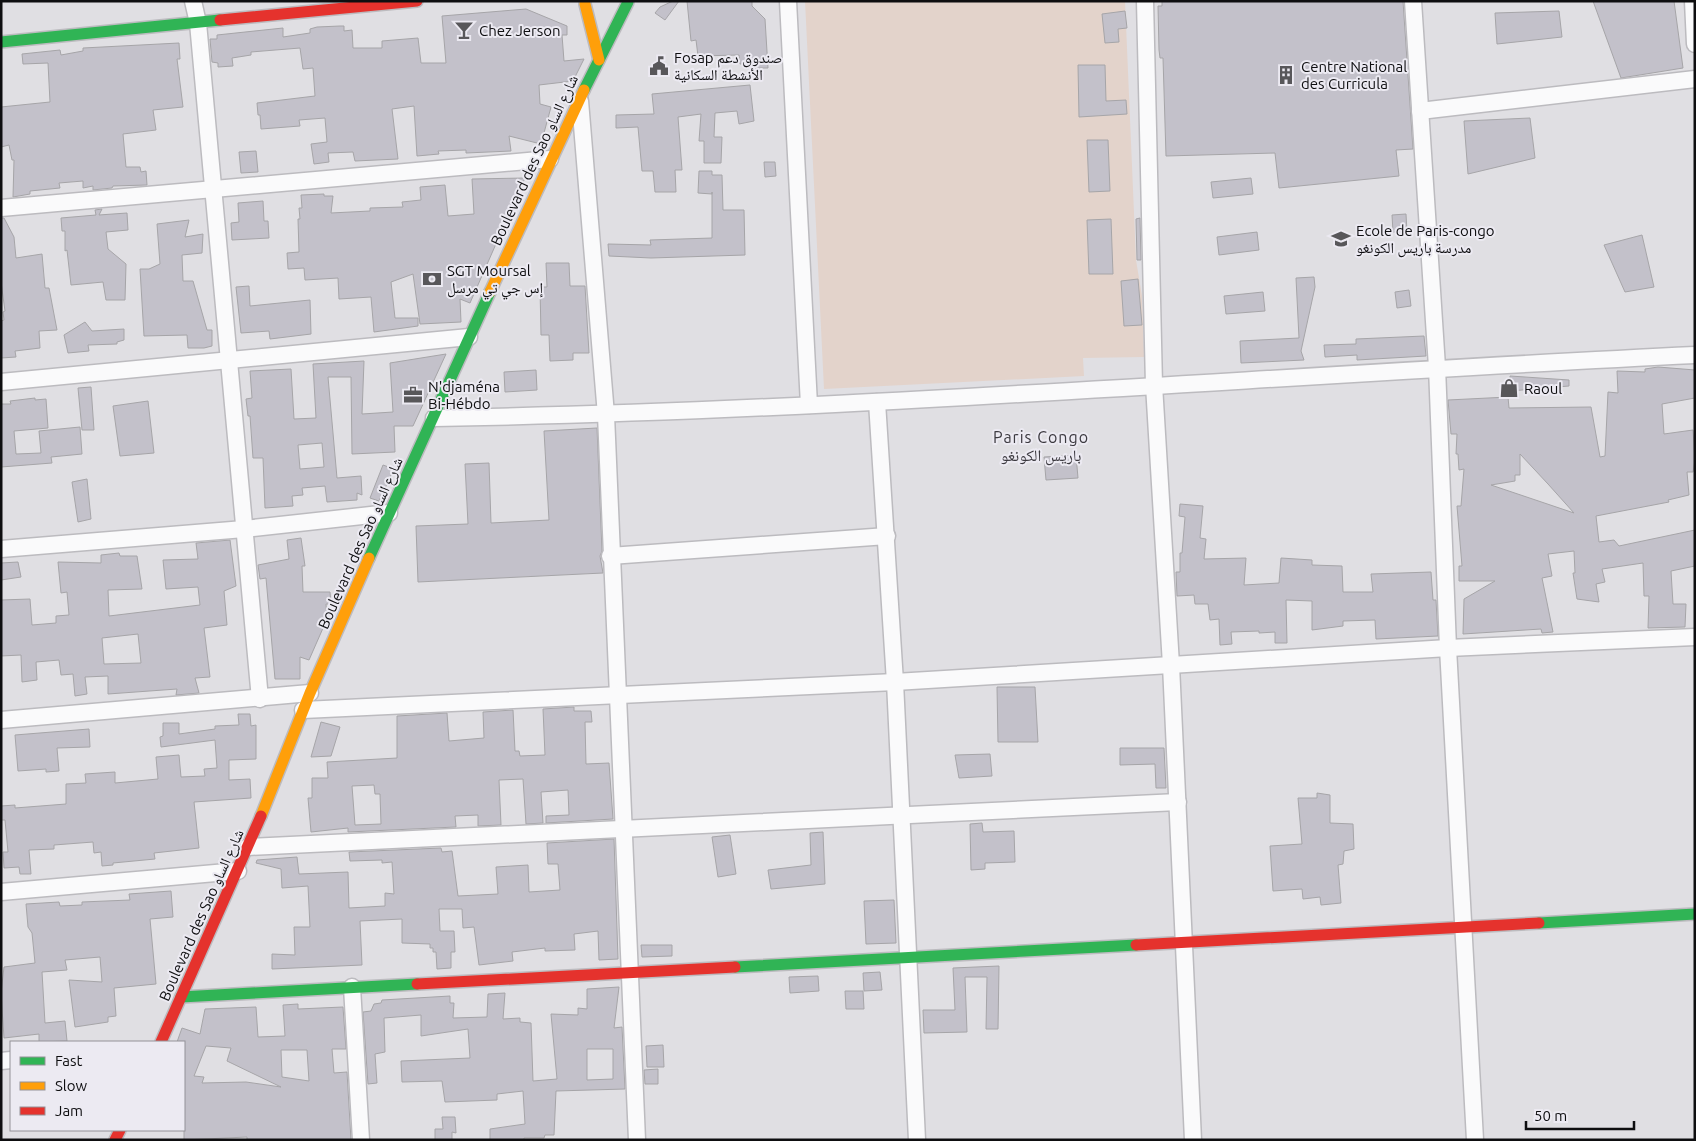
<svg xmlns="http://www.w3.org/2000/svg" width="1696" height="1141" viewBox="0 0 1696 1141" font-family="Ubuntu,'Noto Naskh Arabic',sans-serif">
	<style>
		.green { fill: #e3d3cb }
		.building { fill: #c3c1ca; stroke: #a6a5a8; fill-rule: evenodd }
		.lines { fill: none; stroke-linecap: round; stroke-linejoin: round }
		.street-casing { stroke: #bcbbbf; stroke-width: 19 }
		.fast-casing { stroke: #bcbbbf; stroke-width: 14 }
		.slow-casing { stroke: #bcbbbf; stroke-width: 14 }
		.jam-casing { stroke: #bcbbbf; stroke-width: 14 }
		.street { stroke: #fafafb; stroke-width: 16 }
		.fast { stroke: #30b455; stroke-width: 11 }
		.slow { stroke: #ff9f0a; stroke-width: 11 }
		.jam { stroke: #e5322d; stroke-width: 11 }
		.labels { text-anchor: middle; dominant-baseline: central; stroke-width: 4; stroke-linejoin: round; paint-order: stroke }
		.poi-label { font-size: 15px; fill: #0e0e10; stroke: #eceaf2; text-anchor: start }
		.street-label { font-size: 15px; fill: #0e0e10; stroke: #eceaf2 }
		.neighbourhood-label { font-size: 16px; letter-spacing: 1px; fill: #3b393f; stroke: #eceaf2 }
	</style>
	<rect width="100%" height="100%" fill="#e0dfe3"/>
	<polygon class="green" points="805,1 1125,1 1136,260 1142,296 1144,357 1083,358 1084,376 824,389"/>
	<g class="building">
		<polygon points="673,1 679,1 665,20 655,13 660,7"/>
		<polygon points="687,1 752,1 752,6 765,19 768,68 752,68 751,63 740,64 739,55 698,56 696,40 691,41"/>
		<polygon points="1162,1 1403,1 1413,149 1396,150 1399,176 1279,188 1275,153 1166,156 1163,58 1160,58 1159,50 1158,6 1162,6"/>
		<polygon points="1593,1 1674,1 1683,68 1621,78"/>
		<polygon points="526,9 567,26 567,35 562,35 564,61 584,59 573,81 539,85 540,104 551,107 541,144 509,136 511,151 466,153 466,150 438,151 439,154 417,156 414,106 392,109 398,159 355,161 353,152 328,153 329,162 314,164 311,144 327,142 325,118 299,120 300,126 261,129 260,115 258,115 257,103 315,96 313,68 303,69 300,48 251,52 251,55 232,58 233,66 218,67 218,63 212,62 210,39 217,39 217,35 283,28 283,37 310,33 310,29 317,27 340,26 344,26 344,31 352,30 353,48 382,48 382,41 418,38 421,63 446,63 442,16"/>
		<polygon points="1125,11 1127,28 1118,29 1119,42 1105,43 1102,14"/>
		<polygon points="1559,11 1562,37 1497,44 1495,13"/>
		<polygon points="179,43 180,59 177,59 183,107 153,110 156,130 123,134 126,167 140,167 141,172 146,171 147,185 113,186 112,188 93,190 93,186 83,188 83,181 59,183 60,188 30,191 30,194 13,197 14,160 12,160 9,145 1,147 1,107 50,102 48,63 23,64 22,54 60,50 61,55 83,51 83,48"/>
		<polygon points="1078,65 1105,65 1106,101 1126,100 1127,114 1079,117"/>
		<polygon points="750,85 754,121 739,124 737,111 715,113 714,137 722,137 721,163 704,163 704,141 699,141 701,114 678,117 682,170 675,170 676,192 655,192 653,171 642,171 638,127 616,128 616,115 654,114 652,94"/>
		<polygon points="1530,118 1535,158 1468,174 1464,121"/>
		<polygon points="1087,140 1108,140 1110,191 1089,192"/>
		<polygon points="256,151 258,172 241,173 239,152"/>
		<polygon points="764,162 775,162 776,176 765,177"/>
		<polygon points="699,171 712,171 712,175 722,175 723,210 744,210 745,255 651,258 609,256 608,244 651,245 650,240 712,238 712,192 712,194 698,193"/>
		<polygon points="525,178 470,303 460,299 461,322 420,324 413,274 391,282 395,318 418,318 418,326 374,332 371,297 339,299 338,278 305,280 304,268 288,269 287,253 299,252 298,219 300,219 299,208 302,208 301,195 324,194 324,196 333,196 331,213 370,211 370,208 403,207 402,202 421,200 420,187 445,185 448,216 474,214 472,179"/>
		<polygon points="1251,178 1253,194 1213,198 1211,182"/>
		<polygon points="263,201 264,221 268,221 269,238 232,240 231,223 239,222 238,203"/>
		<polygon points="102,209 99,215 127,213 128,230 106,232 108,249 126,264 125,300 106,300 103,282 71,285 67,250 65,251 65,231 62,231 61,218 96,215 95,210"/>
		<polygon points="1406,214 1407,232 1393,232 1392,215"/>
		<polygon points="1,218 4,218 14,237 16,258 42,254 45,288 49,288 57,330 39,331 40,348 15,351 16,357 1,358 1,321 4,320 3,312 5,311 1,282"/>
		<polygon points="1140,218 1141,260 1137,260 1136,219"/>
		<polygon points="1111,219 1113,274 1089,274 1087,220"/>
		<polygon points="189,220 185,237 203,234 202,253 182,255 183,281 193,281 207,330 212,330 212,346 204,348 188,348 187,335 144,336 140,269 149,269 160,264 157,224"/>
		<polygon points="1257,232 1259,250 1219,255 1217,237"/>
		<polygon points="1642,235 1654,287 1625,292 1604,245"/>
		<polygon points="546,263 569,263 570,286 585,286 589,353 573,353 573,360 550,361 549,335 541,335 540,287 547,287"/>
		<polygon points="1314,277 1315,287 1301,351 1304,360 1241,363 1240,341 1299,338 1296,278"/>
		<polygon points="1138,279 1142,325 1124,326 1121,281"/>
		<polygon points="249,286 250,306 310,300 311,334 270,339 269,331 241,333 236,287"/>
		<polygon points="1409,290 1411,306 1397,308 1395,292"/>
		<polygon points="1263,292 1265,311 1226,314 1224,296"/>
		<polygon points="85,322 92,331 124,329 124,340 117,342 117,344 88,345 89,351 68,353 64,335"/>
		<polygon points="1424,336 1426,356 1357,360 1357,355 1325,357 1324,345 1356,344 1356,339"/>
		<path d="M446 354 413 426H394L395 452 352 454 351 377H328L337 478 361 476 362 495 357 493V500L327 502 325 486 302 488 303 495 292 496 293 506 265 508 263 458H253L250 416H248L246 399 252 398 250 371 291 369 294 419 316 418 313 364 364 361 362 414 393 412 390 363ZM322 443 324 467 300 469 298 445Z"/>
		<path d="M1658 367 1695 370V398L1662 404 1664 434 1693 430 1695 460 1693 472H1687L1689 495 1668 500 1669 502 1596 516 1599 542 1614 540 1619 546 1695 530V566L1671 571 1673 604H1686L1685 627 1648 628 1649 596H1644L1643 563 1602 569 1605 582 1596 584 1599 602 1577 599 1573 573H1575L1574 551 1548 554 1552 576 1542 578 1553 632 1542 633 1541 629 1463 634 1464 599 1495 581H1459V566H1462L1457 506H1461L1464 469 1459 470 1458 454H1456L1457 434H1451L1448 400 1508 397 1509 408 1591 407 1600 457 1605 456 1608 392 1618 393 1617 371 1645 372V369ZM1520 454 1548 484 1574 513 1491 485 1515 481V475H1520Z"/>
		<polygon points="536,370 537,390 505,392 504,372"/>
		<polygon points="1510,376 1569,380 1569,386 1510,391"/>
		<polygon points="91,387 94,430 82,430 78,388"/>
		<polygon points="35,398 35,400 46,399 48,428 14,431 16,454 41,453 39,431 80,427 82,454 51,457 52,463 1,467 1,404 11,404 10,401"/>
		<polygon points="148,401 154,453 120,456 113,406"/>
		<polygon points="597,428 602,551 600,556 603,573 418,582 416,526 468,524 465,464 489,463 491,523 549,520 544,431"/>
		<polygon points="1076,455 1078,478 1046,480 1044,457"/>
		<polygon points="383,465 394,469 379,501 370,498"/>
		<polygon points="87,479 91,519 78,522 72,482"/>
		<polygon points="1180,504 1203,506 1200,538 1206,539 1204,559 1246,558 1244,585 1279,583 1281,558 1312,560 1312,565 1342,566 1343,592 1373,592 1371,574 1431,572 1433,600 1436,600 1438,636 1376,639 1375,620 1343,621 1343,626 1312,630 1312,601 1286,600 1287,643 1275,643 1275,632 1259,633 1259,631 1231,632 1232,644 1220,645 1219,619 1210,620 1208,604 1195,604 1194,595 1177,596 1176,572 1180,572 1180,553 1182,553 1185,517 1179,516"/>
		<polygon points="301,538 305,566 302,566 303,592 330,592 331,604 326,604 327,619 309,660 300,657 300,679 275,679 266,578 260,579 258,565 289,559 287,540"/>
		<path d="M230 540 236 586 224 591 227 625 204 628 210 677 195 678 199 693 176 695 177 689 108 694V676L85 677 87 694 75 696 73 674 61 675 59 660 36 662 37 680 22 682 21 655 1 656V600L30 599 32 625 56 623V616L69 615 67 592 61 593 58 562 101 563V555L119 553 120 556H137L142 589 108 590 109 616 200 605 198 587 166 589 163 560 198 559 196 543ZM138 634 141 663 104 664 102 638Z"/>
		<polygon points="18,562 21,577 1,580 1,563"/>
		<polygon points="997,687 1035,687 1038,742 998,742"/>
		<path d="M574 707V711H591L592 722H585L586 764 609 763 613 819 546 823V816L569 815 568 790 541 792 543 823 526 824 523 779 499 780 501 825 478 826V815L455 816 456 827 348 832V828L311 832 308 798H312V778H328L327 762 397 758V716L447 713 449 741 484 738 483 712 513 710 515 751H519L520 756 545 755 543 709ZM374 785 375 794H380L381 824 355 825 352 786Z"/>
		<polygon points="238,714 250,714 251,726 256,725 256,759 229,760 229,780 250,779 251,798 194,802 199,848 154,853 155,859 113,863 113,865 102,866 101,852 94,853 93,842 54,845 54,849 29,850 31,874 20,874 19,867 4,868 3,852 8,852 5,820 1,820 1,806 15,805 15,808 66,804 66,784 86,783 85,774 115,772 115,783 158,779 156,757 179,755 181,777 205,776 204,769 217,768 215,740 161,747 160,737 163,736 163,723 179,723 179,734 215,729 215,726 239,725"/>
		<polygon points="321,722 340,727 331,756 311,757"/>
		<polygon points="89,729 90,747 57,748 59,771 46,772 46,769 18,771 15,735"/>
		<polygon points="1120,748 1164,748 1166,788 1156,788 1155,764 1120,765"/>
		<polygon points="990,754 992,776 959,778 955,755"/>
		<polygon points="1317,793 1330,795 1330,823 1353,824 1354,849 1344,851 1343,864 1338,865 1341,903 1321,905 1320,897 1303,899 1302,889 1273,891 1270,846 1302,844 1298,798 1317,798"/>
		<polygon points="982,823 983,832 1014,831 1015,862 985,863 985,869 971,870 970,824"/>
		<polygon points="823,832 825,884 771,889 768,870 811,865 810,833"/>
		<polygon points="730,835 736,874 718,877 712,837"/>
		<polygon points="614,839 618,959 599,960 598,931 574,934 575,950 545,951 545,948 512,952 513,961 479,965 474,927 463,928 462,909 439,909 440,931 454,931 455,952 451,952 451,968 437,969 436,952 433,952 433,948 430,948 430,944 402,943 402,919 360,921 362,965 272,969 272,954 295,955 294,927 310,927 308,886 282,888 281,869 256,863 257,860 297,857 299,874 348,872 349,908 385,906 385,893 394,894 392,862 382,863 382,860 350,861 349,852 441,848 442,852 452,851 458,896 498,894 496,867 528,865 529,892 560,890 558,864 548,864 547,843"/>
		<polygon points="171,891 173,917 150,919 156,984 114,988 116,1016 108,1017 108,1022 75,1027 69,980 102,982 100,957 65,960 67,970 42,972 45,1023 65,1021 67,1041 39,1042 39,1034 4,1038 1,993 4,967 35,963 32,933 28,927 26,904 59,902 60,906 82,905 82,902 130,900 129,894"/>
		<polygon points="894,900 896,943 866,944 864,901"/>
		<polygon points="641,945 672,945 672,956 642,957"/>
		<polygon points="999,966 998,1029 986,1029 987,977 965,977 967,1032 924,1033 923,1010 955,1010 953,968"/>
		<polygon points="880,972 882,990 864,991 863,973"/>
		<polygon points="818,976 819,991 790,993 789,977"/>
		<path d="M619 987 614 1028 622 1027 625 1089 556 1091 554 1135H545L544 1138H524V1140H490V1129L525 1124 523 1091 497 1094V1100L445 1102 442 1081 402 1082 401 1061 470 1058 468 1029 421 1036V1015L384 1018 385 1052 375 1054 377 1083 368 1084 363 1012 371 1011 374 1004 381 1003 382 1000 450 996V1003H454L453 1018 487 1017 488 994 505 993 503 1019 520 1018V1022L531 1023 533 1081 557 1079 551 1014 578 1015V1008L587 1009V989ZM587 1049H613V1079L587 1080Z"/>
		<polygon points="845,991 863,991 864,1009 846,1009"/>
		<path d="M298 1004V1009L343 1007 346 1049H332L334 1073 347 1072 351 1140H247V1137L184 1140V1042H177L182 1028 200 1034 205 1009 256 1007 258 1037 285 1036 283 1005ZM206 1046 231 1048 227 1061 281 1087 246 1082 202 1083 204 1077 194 1076ZM281 1050H307L309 1081 282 1077Z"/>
		<polygon points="663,1045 664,1067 647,1067 646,1046"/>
		<polygon points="658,1069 658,1084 645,1084 644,1070"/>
		<polygon points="442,1117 455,1117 456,1133 452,1132 452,1140 435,1140 435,1129 443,1129"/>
	</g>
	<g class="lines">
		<g class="street-casing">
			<g id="street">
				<polyline points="193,1 198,23 260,699"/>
				<polyline points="788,1 809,405"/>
				<polyline points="1145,1 1154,385 1171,665 1193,1140"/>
				<polyline points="1413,1 1437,367 1448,648 1475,1140"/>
				<polyline points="1693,1 1695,44"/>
				<polyline points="580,101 606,415 637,1140"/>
				<polyline points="1420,111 1695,79"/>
				<polyline points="1,208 550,159"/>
				<polyline points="1,382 469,337"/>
				<polyline points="877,402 895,682 917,1140"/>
				<path d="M434 418C855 411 1274 375 1695 355"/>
				<polyline points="1,549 244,529 389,513"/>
				<polyline points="610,556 887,536"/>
				<polyline points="303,710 895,682 1448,648 1695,637"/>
				<polyline points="1,720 310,693"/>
				<polyline points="248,847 1178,802"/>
				<polyline points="1,892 238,871"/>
				<polyline points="352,987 361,1140"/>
				<polyline points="1,1061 11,1060"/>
			</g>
		</g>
		<g class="fast-casing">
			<g id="fast">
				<polyline points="1,42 220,20"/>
				<polyline points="584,90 628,2"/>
				<polyline points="369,558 490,292"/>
				<polyline points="1539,923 1695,914"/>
				<polyline points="735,967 1136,945"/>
				<polyline points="181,997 417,984"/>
			</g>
		</g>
		<g class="slow-casing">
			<g id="slow">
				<polyline points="585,4 599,60"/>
				<polyline points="490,292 584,90"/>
				<polyline points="261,816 310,693 369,558"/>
			</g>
		</g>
		<g class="jam-casing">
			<g id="jam">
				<polyline points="220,20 417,1"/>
				<polyline points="1136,945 1539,923"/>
				<polyline points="417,984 735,967"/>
				<polyline points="161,1042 261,816"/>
				<polyline points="115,1140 120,1130"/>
			</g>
		</g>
		<use href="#street" class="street"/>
		<use href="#fast" class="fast"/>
		<use href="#slow" class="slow"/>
		<use href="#jam" class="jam"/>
	</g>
	<defs>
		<g id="bar-bare" transform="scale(1.5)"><path d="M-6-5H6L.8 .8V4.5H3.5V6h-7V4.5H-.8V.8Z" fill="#58575a" stroke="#eceaf2" stroke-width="2.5" paint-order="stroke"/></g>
		<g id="civic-bare" transform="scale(1.5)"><path d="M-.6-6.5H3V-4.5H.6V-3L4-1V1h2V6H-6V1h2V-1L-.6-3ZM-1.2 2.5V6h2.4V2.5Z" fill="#58575a" stroke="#eceaf2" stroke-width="2.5" paint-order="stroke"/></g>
		<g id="building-bare" transform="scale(1.5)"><path d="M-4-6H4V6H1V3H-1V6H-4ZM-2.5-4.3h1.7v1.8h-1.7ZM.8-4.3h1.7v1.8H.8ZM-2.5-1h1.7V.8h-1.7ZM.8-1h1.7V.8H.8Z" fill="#58575a" stroke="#eceaf2" stroke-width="2.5" paint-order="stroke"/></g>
		<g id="school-bare" transform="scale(1.5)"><path d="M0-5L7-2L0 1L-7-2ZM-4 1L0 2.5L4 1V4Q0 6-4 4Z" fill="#58575a" stroke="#eceaf2" stroke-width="2.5" paint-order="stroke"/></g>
		<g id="bank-bare" transform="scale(1.5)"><path d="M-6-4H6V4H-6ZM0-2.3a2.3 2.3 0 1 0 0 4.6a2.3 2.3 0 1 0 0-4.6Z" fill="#58575a" stroke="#eceaf2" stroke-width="2.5" paint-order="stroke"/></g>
		<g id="shop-bare" transform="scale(1.5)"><path d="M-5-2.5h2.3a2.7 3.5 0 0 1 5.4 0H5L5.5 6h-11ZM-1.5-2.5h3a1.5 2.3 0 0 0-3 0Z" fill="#58575a" stroke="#eceaf2" stroke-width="2.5" paint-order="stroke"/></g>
		<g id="office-bare" transform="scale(1.5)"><path d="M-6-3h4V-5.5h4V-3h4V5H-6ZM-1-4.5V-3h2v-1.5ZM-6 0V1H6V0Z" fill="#58575a" stroke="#eceaf2" stroke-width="2.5" paint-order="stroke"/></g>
	</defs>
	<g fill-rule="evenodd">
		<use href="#bar-bare" x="464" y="30"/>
		<use href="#civic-bare" x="659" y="66"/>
		<use href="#building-bare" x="1286" y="75"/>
		<use href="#school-bare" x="1341" y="239"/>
		<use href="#bank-bare" x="432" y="279"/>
		<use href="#shop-bare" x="1509" y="388"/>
		<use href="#office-bare" x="413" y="395"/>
	</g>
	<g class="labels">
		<g class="poi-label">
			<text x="479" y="30">Chez Jerson</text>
			<text x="674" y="57">Fosap صندوق دعم<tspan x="674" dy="17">الأنشطة السكانية</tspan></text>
			<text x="1301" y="66">Centre National<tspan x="1301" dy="17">des Curricula</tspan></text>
			<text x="1356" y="230">Ecole de Paris-congo<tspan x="1356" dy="17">مدرسة باريس الكونغو</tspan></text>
			<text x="447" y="270">SGT Moursal<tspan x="447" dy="17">إس جي تي مرسل</tspan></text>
			<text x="428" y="386">N'djaména<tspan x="428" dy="17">Bi-Hébdo</tspan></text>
			<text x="1524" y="388">Raoul</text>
		</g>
		<g class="street-label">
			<text transform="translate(534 160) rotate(-65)">Boulevard des Sao شارع الساو</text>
			<text transform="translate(360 543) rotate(-66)">Boulevard des Sao شارع الساو</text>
			<text transform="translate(201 915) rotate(-66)">Boulevard des Sao شارع الساو</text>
		</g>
		<g class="neighbourhood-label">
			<text x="1041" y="437">Paris Congo<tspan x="1041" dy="18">باريس الكونغو</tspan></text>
		</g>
	</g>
	<rect width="1696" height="1141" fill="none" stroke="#0e0e10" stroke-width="5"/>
	<rect x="10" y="1041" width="175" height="90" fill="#eceaf2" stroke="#939298"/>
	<rect x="20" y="1057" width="25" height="8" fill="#30b455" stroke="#939298"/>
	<text x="55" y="1066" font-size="15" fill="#0e0e10">Fast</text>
	<rect x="20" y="1082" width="25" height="8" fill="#ff9f0a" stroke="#939298"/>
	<text x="55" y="1091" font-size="15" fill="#0e0e10">Slow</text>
	<rect x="20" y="1107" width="25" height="8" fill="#e5322d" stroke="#939298"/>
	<text x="55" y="1116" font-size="15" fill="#0e0e10">Jam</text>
	<path d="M1526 1121v8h108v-8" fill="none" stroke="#0e0e10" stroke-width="2.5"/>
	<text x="1534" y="1121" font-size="15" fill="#0e0e10" stroke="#eceaf2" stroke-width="4" paint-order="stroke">50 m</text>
</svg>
